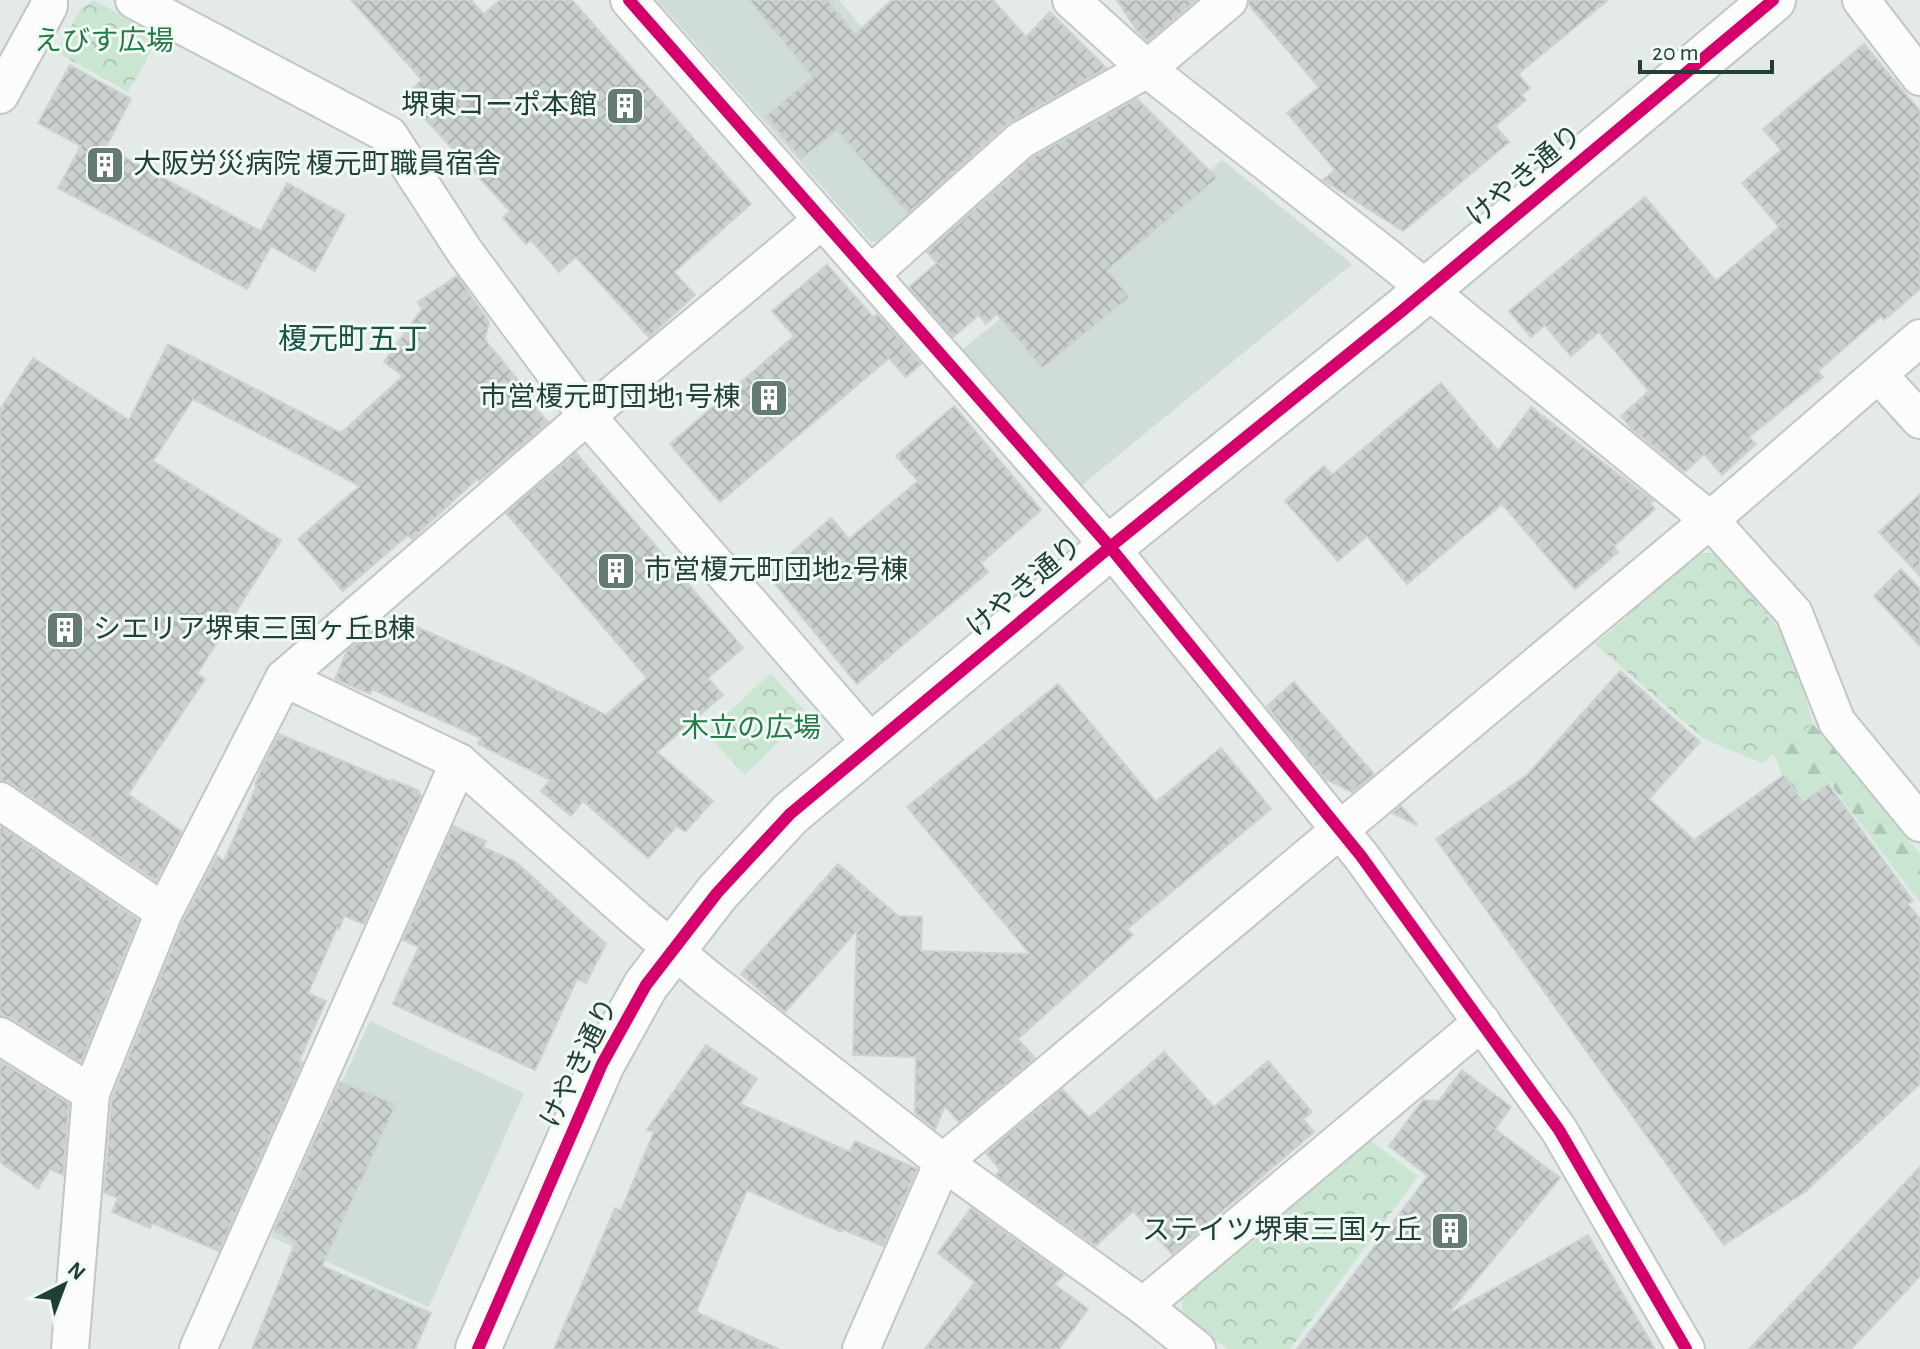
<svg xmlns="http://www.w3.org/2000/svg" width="1920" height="1349" viewBox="0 0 1920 1349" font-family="'Alegreya Sans','Noto Sans JP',sans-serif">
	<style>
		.built { fill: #d0dcd7 }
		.forest { fill: url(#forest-firs) }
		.park { fill: url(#park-crowns) }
		.building { fill: url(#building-cross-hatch); stroke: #ccd3d0; stroke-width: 2 }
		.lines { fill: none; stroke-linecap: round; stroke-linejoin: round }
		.street-casing { stroke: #c0c7c4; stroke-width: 40 }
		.secondary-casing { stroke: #bec8c4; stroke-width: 48 }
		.street { stroke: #fbfcfb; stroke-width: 36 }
		.secondary { stroke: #fbfcfb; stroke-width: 44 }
		.cycleway-casing { stroke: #f1f9f5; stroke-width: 17 }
		.cycleway { stroke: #d6006c; stroke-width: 12 }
		.labels { text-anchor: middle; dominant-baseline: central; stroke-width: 6; stroke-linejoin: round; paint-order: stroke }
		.park-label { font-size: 28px; fill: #257b48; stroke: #f1f9f5 }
		.poi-label { font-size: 28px; fill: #1f3f37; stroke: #f1f9f5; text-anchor: end }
		.street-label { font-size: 28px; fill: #1f3f37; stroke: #f1f9f5 }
		.neighbourhood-label { font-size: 30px; fill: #195446; stroke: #f1f9f5 }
	</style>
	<defs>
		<pattern id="forest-firs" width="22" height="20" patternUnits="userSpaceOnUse" patternTransform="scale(2)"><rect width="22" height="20" fill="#cbe5d3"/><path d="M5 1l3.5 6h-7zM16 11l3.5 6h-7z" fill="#aec6b6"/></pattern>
		<pattern id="park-crowns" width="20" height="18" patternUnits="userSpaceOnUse" patternTransform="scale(2)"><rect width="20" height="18" fill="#cbe5d3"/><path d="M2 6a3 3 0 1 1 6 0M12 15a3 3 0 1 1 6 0" fill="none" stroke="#aec6b6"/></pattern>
		<pattern id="building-cross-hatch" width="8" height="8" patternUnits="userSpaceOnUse" patternTransform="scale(2)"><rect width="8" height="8" fill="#cad1ce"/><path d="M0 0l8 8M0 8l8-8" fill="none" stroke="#adb4b2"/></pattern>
	</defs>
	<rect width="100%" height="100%" fill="#e3eae7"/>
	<g class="built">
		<polygon points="657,0 839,0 977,165 896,238 871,242"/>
		<polygon points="1222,160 1352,264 1082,485 962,350 1092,244 1109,263"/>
		<polygon points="370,1021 524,1093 429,1307 271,1237"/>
	</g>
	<polygon class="forest" points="1717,553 1789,641 1813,724 1920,854 1920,903 1829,782 1804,800 1782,774 1765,733 1625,617 1698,554"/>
	<g class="park">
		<polygon points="94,0 159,37 128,92 56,52 81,9"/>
		<polygon points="1699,555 1718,555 1787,641 1812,724 1762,763 1704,739 1595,644"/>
		<polygon points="771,673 807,714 745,775 706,733"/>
		<polygon points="1367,1138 1418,1176 1290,1349 1228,1349 1183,1316 1182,1297"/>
	</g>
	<g class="building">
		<polygon points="351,0 471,0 484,14 500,0 572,0 751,204 674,272 695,295 649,337 576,257 559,272 531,240 526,244 503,218 510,211 404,96 422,80"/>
		<polygon points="749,0 827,0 855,34 892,0 993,0 1026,37 1050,12 1106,68 1007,124 908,213 837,130 801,159 766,116 813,77"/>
		<polygon points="1117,0 1196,0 1148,41 1137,31"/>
		<polygon points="1249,0 1608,0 1518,74 1530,88 1521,95 1526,100 1495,126 1509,142 1403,231 1323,180 1335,170 1287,113 1319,87 1249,5"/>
		<polygon points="1864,44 1920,111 1920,289 1884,320 1881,316 1818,371 1823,377 1749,437 1756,444 1722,475 1704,454 1685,472 1632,429 1621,416 1649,391 1599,332 1571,356 1545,325 1531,337 1509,311 1645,197 1716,281 1779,227 1742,183 1781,150 1763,129"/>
		<polygon points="70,65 131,99 106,147 261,231 287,183 345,215 315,271 271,246 247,289 58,188 81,146 38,123"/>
		<polygon points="1137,99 1217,178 1107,270 1129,297 1042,368 997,314 986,324 979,315 953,337 909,287 937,263 927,252 1033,157"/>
		<polygon points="827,265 874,318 877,314 921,364 906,377 889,358 720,502 670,444 794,336 772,311"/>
		<polygon points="457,276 489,322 485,340 523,386 519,389 548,422 479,481 477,479 412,539 408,535 343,591 298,539 360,486 193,399 153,461 281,540 197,674 205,679 128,794 182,832 156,881 12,784 0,780 0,410 33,358 129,420 168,344 341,433 403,376 384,362 422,309 418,302"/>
		<polygon points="1441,383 1498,451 1531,407 1653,501 1650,503 1655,509 1614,546 1618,552 1575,589 1502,504 1407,584 1367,536 1338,561 1285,501 1324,466 1332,475"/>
		<polygon points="954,406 1041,510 981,563 988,572 857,684 767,574 831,518 849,539 918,481 896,456"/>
		<polygon points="576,453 743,648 708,678 723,695 657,752 713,801 685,832 677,826 648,858 583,801 571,816 541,791 550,780 478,744 481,738 372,689 370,694 335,679 347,651 392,616 523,674 606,715 647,678 506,513"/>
		<polygon points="1920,494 1920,576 1879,532"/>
		<polygon points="1901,569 1920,589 1920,646 1874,596"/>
		<polygon points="1620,671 1700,742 1649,799 1694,840 1784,775 1803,802 1828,784 1913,901 1908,904 1920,919 1920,1084 1806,1191 1724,1245 1436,839 1528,774"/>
		<polygon points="1294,682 1374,774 1352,792 1325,779 1267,706"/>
		<polygon points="1058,684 1156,802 1221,748 1271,809 1127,929 1133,935 1018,1039 1035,1058 959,1122 945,1106 935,1129 915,1113 916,1057 853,1055 857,930 785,1012 741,974 838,864 898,916 922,917 921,951 1030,954 907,807"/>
		<polygon points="279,734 392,782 392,780 418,790 421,796 364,924 344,916 339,929 337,928 308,993 326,1001 299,1061 303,1062 219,1251 152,1223 150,1228 112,1212 118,1198 104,1192 112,1098 183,921 217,856 224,861 257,785 255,784 262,767"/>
		<polygon points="1401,806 1417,824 1416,825 1393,813"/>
		<polygon points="0,826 138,920 81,1062 11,1018 0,1015"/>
		<polygon points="453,826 486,841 483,847 516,862 606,944 586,983 577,979 535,1070 393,1004 419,947 403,940"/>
		<polygon points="706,1045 757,1079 740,1104 850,1152 855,1141 917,1169 883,1246 842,1229 841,1232 747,1190 696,1312 779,1349 554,1349 615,1208 621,1211 654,1132 647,1130"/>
		<polygon points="1164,1052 1214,1107 1268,1061 1312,1112 1303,1119 1314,1132 1172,1254 1133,1211 1096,1246 996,1175 1000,1170 986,1153 1062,1089 1089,1118"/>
		<polygon points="0,1061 69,1104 63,1175 50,1169 38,1188 0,1162"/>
		<polygon points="1462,1070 1511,1107 1495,1129 1560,1178 1447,1315 1588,1235 1655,1349 1297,1349 1428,1176 1389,1146 1423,1100 1439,1101"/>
		<polygon points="340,1082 396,1104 322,1266 431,1313 415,1349 252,1349 296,1241 274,1231"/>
		<polygon points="1920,1167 1920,1276 1851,1349 1749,1349"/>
		<polygon points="971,1208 1064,1275 1054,1284 1088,1309 1059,1349 925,1349 975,1282 938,1253"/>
	</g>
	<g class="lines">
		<g class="street-casing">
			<g id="street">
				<polyline points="134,0 389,135 465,252 587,416 873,745"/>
				<polyline points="629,0 1110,547 1361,856 1559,1130 1686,1349"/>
				<polyline points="1071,0 1147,69 1387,257 1710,520 1794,613 1837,722 1920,823"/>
				<polyline points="1861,0 1920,77"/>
				<polyline points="0,95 49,6 49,0"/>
				<polyline points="871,274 1021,140 1147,69 1229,0"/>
				<polyline points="1879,375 1920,420"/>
				<polyline points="284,678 587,416 821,221"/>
				<polyline points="459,762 635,918 711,981 943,1162 1143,1306 1197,1349"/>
				<polyline points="0,801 164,912"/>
				<polyline points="0,1036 91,1093 164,912 284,678 459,762 198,1349"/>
				<polyline points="1143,1306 1482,1022"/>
				<polyline points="70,1349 91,1093"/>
				<polyline points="861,1349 943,1162 1710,520 1920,338"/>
			</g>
		</g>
		<g class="secondary-casing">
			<polyline id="secondary" points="478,1349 602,1064 646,985 717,893 790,814 1110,547 1403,310 1773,0"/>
		</g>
		<use href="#street" class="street"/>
		<use href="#secondary" class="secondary"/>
		<g class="cycleway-casing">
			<g id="cycleway">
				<polyline points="629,0 1110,547 1361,856 1559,1130 1686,1349"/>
				<polyline points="478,1349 602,1064 646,985 717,893 790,814 1110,547 1403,310 1773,0"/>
			</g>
		</g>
		<use href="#cycleway" class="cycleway"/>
	</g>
	<defs>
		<g id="building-square" transform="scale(2)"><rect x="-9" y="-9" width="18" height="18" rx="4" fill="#647b75" stroke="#f1f9f5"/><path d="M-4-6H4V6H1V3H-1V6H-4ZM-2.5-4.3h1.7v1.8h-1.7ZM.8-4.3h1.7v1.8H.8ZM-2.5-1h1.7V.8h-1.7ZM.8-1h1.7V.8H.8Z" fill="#fff"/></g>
	</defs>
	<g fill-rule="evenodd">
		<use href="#building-square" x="625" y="106"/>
		<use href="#building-square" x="105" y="165"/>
		<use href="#building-square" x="769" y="398"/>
		<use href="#building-square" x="616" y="571"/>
		<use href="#building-square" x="65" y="630"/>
		<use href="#building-square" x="1450" y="1231"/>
	</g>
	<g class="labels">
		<g class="park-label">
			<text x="104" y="42">えびす広場</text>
			<text x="751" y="729">木立の広場</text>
		</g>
		<g class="poi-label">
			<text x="597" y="106">堺東コーポ本館</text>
			<text x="133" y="165" text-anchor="start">大阪労災病院 榎元町職員宿舎</text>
			<text x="741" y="398">市営榎元町団地1号棟</text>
			<text x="644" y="571" text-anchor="start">市営榎元町団地2号棟</text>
			<text x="93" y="630" text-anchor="start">シエリア堺東三国ヶ丘B棟</text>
			<text x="1422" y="1231">ステイツ堺東三国ヶ丘</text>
		</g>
		<g class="street-label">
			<text transform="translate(1525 176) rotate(-40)">けやき通り</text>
			<text transform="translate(1025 587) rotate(-40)">けやき通り</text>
			<text transform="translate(580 1063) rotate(-64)">けやき通り</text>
		</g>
		<g class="neighbourhood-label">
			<text x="353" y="340">榎元町五丁</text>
		</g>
	</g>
	<g transform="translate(64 1285) rotate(42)" stroke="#f1f9f5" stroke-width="6" paint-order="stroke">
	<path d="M0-6L14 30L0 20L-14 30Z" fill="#1f3f37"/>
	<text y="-12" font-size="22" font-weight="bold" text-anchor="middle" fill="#1f3f37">N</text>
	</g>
	<path d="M1640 60v12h132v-12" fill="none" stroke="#1f3f37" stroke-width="4"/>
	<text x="1652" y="60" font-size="24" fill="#1f3f37" stroke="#f1f9f5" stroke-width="6" paint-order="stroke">20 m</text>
</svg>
